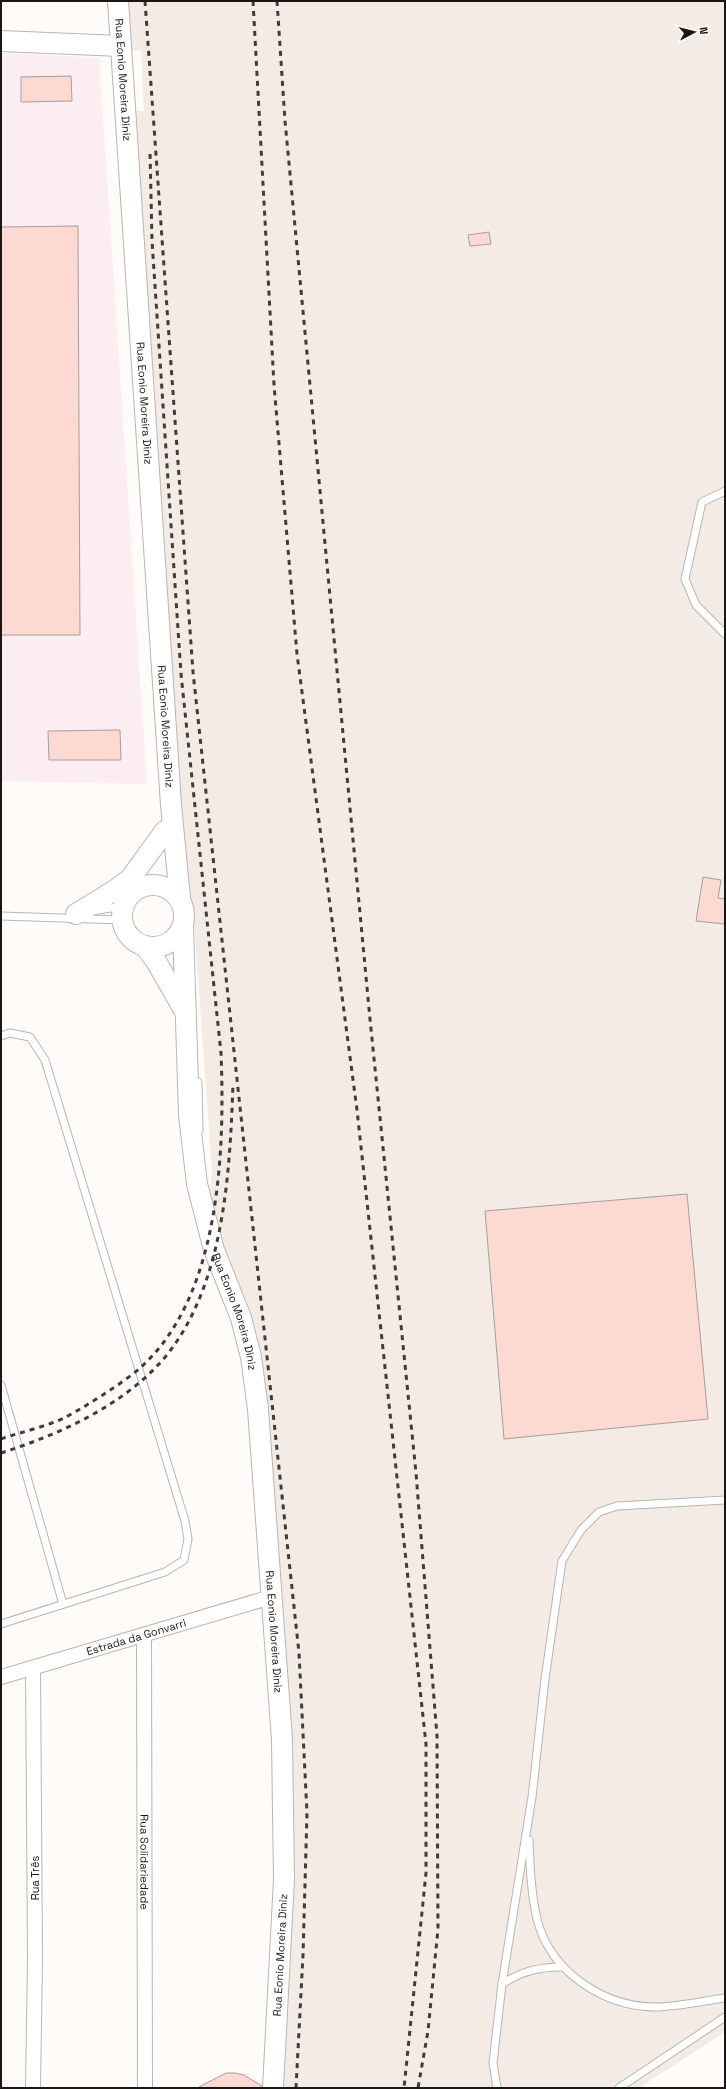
<svg xmlns="http://www.w3.org/2000/svg" width="726" height="2089" viewBox="0 0 726 2089" font-family="'Space Grotesk',sans-serif">
	<style>
		.industrial { fill: #fcedf2 }
		.built { fill: #f4ece4 }
		.building { fill: #fcdad2; stroke: #a29f9e }
		.lines { fill: none; stroke-linecap: round; stroke-linejoin: round }
		.lane-casing { stroke: #b8b6b3; stroke-width: 9 }
		.street-casing { stroke: #b8b6b3; stroke-width: 16 }
		.secondary-casing { stroke: #b8b6b3; stroke-width: 22 }
		.lane { stroke: #fff; stroke-width: 7 }
		.street { stroke: #fff; stroke-width: 14 }
		.secondary { stroke: #fff; stroke-width: 20 }
		.rail { stroke: #3e3d3b; stroke-width: 3; stroke-dasharray: 5 5; stroke-linecap: butt }
		.labels { text-anchor: middle; dominant-baseline: central; stroke-width: 4; stroke-linejoin: round; paint-order: stroke }
		.street-label { font-size: 11px; fill: #181716; stroke: #fff }
	</style>
	<rect width="100%" height="100%" fill="#fefbf8"/>
	<polygon class="industrial" points="1,53 99,58 147,784 1,781"/>
	<polygon class="built" points="128,1 725,1 725,2032 639,2088 282,2088 284,2044 260,1366 208,1209 212,1172 193,908 187,891 183,836 134,111 144,111 141,50 131,51"/>
	<g class="building">
		<polygon points="71,76 72,101 21,102 21,77"/>
		<polygon points="78,226 80,635 1,635 1,227"/>
		<polygon points="489,232 491,244 470,246 468,235"/>
		<polygon points="120,730 121,760 49,760 48,731"/>
		<polygon points="703,877 721,880 718,898 725,899 725,924 696,921"/>
		<polygon points="687,1194 708,1419 504,1439 485,1211"/>
		<polygon points="226,2073 235,2073 244,2075 262,2086 262,2088 197,2088"/>
	</g>
	<g class="lines">
		<g class="lane-casing">
			<g id="lane">
				<polyline points="725,491 702,502 685,579 696,605 725,634"/>
				<polyline points="92,911 123,906"/>
				<polyline points="185,913 187,926"/>
				<polyline points="1,916 122,920"/>
				<polyline points="1,1036 10,1033 30,1037 45,1060 185,1521 188,1539 184,1560 165,1572 1,1624"/>
				<polyline points="198,1082 199,1130"/>
				<polyline points="1,1385 63,1604"/>
				<path d="M529 1840C530 1866 531 1893 537 1919 550 1972 605 2008 658 2007 681 2006 703 2001 725 1998"/>
				<path d="M502 1984C522 1971 539 1967 562 1967"/>
				<polyline points="497,2088 493,2063 502,1984 532,1797 545,1679 562,1561 581,1530 599,1512 617,1506 725,1500"/>
				<polyline points="619,2088 725,2017"/>
			</g>
		</g>
		<g class="street-casing">
			<g id="street">
				<path id="s1" d="M144 1635 145 2088"/>
				<path id="s2" d="M1 1677 271 1597"/>
				<polyline points="33,2088 35,1958 33,1668"/>
			</g>
		</g>
		<g class="secondary-casing">
			<g id="secondary">
				<path id="s3" d="M118 1 171 805 180 898"/>
				<polyline points="1,41 121,46"/>
				<circle cx="153" cy="916" r="31"/>
				<polyline points="76,914 115,890 130,879 165,831"/>
				<path id="s4" d="M183 927 189 1115 197 1184 214 1250 241 1318 251 1357 258 1409 282 1740 284 1879 273 2088"/>
				<polyline points="145,946 156,961 184,1010"/>
			</g>
		</g>
		<use href="#lane" class="lane"/>
		<use href="#street" class="street"/>
		<use href="#secondary" class="secondary"/>
		<g class="rail">
			<polyline points="145,1 193,672 299,1653 307,1813 303,1955 296,2088"/>
			<polyline points="253,1 274,385 297,654 357,1110 426,1744 426,1873 404,2088"/>
			<polyline points="277,1 285,121 370,1019 416,1473 437,1736 438,1929 428,2031 418,2088"/>
			<path d="M1 1439C21 1432 45 1427 64 1418 85 1407 123 1383 140 1368 220 1297 225 1153 221 1053L181 674 152 241 150 151"/>
			<path d="M1 1453C64 1433 139 1399 177 1341 225 1269 230 1168 233 1084"/>
		</g>
	</g>
	<g class="labels">
		<g class="street-label">
			<text stroke="none"><textPath href="#s3" startOffset="79">Rua Eonio Moreira Diniz</textPath></text>
			<text stroke="none"><textPath href="#s3" startOffset="403">Rua Eonio Moreira Diniz</textPath></text>
			<text stroke="none"><textPath href="#s3" startOffset="727">Rua Eonio Moreira Diniz</textPath></text>
			<text stroke="none"><textPath href="#s4" startOffset="391">Rua Eonio Moreira Diniz</textPath></text>
			<text stroke="none"><textPath href="#s4" startOffset="715">Rua Eonio Moreira Diniz</textPath></text>
			<text stroke="none"><textPath href="#s2" startOffset="141">Estrada da Gonvarri</textPath></text>
			<text stroke="none"><textPath href="#s1" startOffset="227">Rua Solidariedade</textPath></text>
			<text transform="translate(35 1878) rotate(-90)">Rua Três</text>
			<text transform="translate(280 1955) rotate(-87)">Rua Eonio Moreira Diniz</text>
		</g>
	</g>
	<rect width="726" height="2089" fill="none" stroke="#181716" stroke-width="4"/>
	<g transform="translate(694 32) rotate(83)" stroke="#ffffff" stroke-width="3" paint-order="stroke">
	<path d="M0-3L7 15L0 10L-7 15Z" fill="#181716"/>
	<text y="-6" font-size="11" font-weight="bold" text-anchor="middle" fill="#181716">N</text>
	</g>
</svg>
